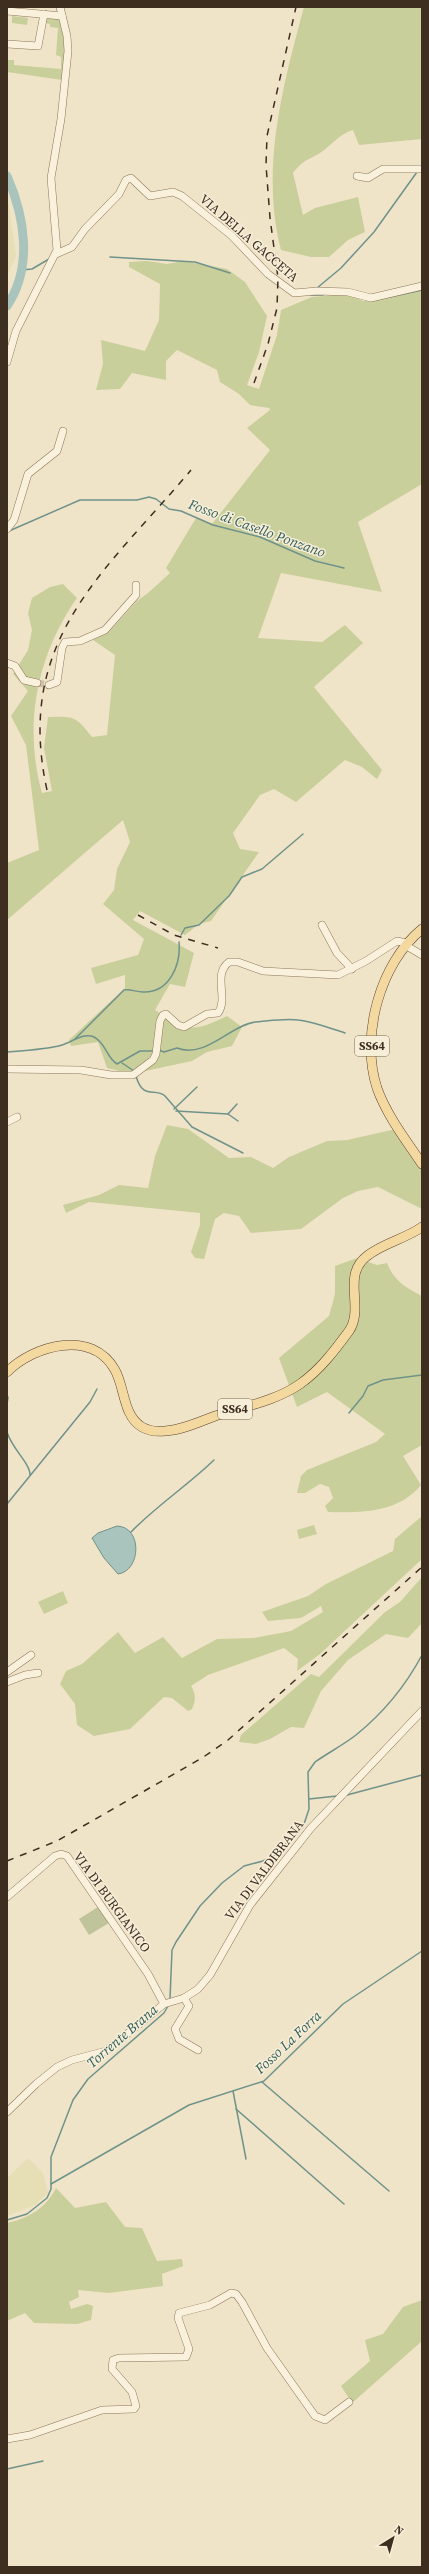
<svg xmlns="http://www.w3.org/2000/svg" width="429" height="2574" viewBox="0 0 429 2574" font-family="'Source Serif 4',serif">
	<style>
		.farmland { fill: #e6deb5 }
		.green { fill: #c9cf9b }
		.cemetery { fill: #bfc49a }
		.water { fill: #a9c4bc; stroke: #6f938a }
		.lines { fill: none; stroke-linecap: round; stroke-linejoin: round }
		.stream { stroke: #6f938a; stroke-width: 1.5 }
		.river { stroke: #a9c4bc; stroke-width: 9 }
		.minor-tunnel { stroke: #ccc0a6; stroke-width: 7; stroke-dasharray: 7 3.5; stroke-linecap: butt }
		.minor-casing { stroke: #8d765c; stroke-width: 8 }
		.major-casing { stroke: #5b4430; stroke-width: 10 }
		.minor { stroke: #faf1dc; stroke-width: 7 }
		.major { stroke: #f3d9a0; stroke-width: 9 }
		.rail { stroke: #3d2e20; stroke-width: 1.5; stroke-dasharray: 7 7; stroke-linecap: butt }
		.labels { text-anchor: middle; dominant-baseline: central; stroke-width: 3; stroke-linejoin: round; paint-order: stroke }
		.shield { fill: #f7eed8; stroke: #756857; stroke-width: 1 }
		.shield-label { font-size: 12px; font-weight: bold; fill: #3d2e20 }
		.street-label { font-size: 13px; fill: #3d2e20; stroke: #f7eed8 }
		.water-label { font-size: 14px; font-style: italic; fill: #2f5d5a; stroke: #f7eed8 }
	</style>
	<rect width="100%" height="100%" fill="#f0e4c8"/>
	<g class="farmland">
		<polygon points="7,191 16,256 7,276"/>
		<polygon points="28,2158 43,2173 48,2193 35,2205 7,2216 7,2178"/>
	</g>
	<g class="green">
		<path d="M304 7H422V139L359 145 353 130C339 134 332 145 320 153 307 161 304 159 293 173L303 215 315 208 358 197 365 232 348 240 329 257H311L281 250C260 169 283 85 304 7Z"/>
		<polygon points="12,16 28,18 27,25 12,23"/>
		<path d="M48 18H56C70 26 63 66 62 80L7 72V60H14V65L61 69V57L56 55 58 28 50 27V24L45 23Z"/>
		<path d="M147 261 167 264 183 261 227 269 245 282 267 316 259 352 247 385 259 389 277 335 281 310 312 297 348 294 363 301 381 300 422 290V484L358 522 382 592 281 573 258 638 322 642 345 625 363 643 314 687 382 770 377 779 362 767 345 760 296 802 274 789 260 795 233 833 240 849 259 852 211 921 199 924 185 935 140 911 133 920 194 953 185 987 170 984 155 1010C188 1030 190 1034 227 1016L242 1027 232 1046 207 1052 192 1061 131 1074 107 1068 98 1042 71 1046 69 1040 125 988V975L96 984 91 968 138 955 144 939 103 904 114 890 117 869 130 842 123 820 7 920V863L39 850 26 745 11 716 28 691 13 674 28 650 32 630 28 613 32 598 50 587 63 584 77 598C37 655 23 725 42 793L52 791 44 748 48 717C74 716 76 716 92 737L107 735 115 655 93 640 109 632 137 601 148 593 170 573 166 568 196 518 212 524 270 450 247 428 270 410 269 408 250 405 239 394 220 382 217 370 177 350 166 361V380L132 373 120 389 96 390 103 364 101 340 145 351 159 320 160 284 129 267V262Z"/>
		<polygon points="167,1125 188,1129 229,1158 251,1157 273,1168 289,1157 327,1141 347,1140 396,1129 422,1167 422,1209 378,1187 358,1191 343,1198 301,1229 251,1233 239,1216 224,1213 215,1219 204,1259 195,1258 191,1252 200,1225 200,1213 89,1202 66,1213 63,1205 99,1195 119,1185 148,1188 155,1156"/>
		<path d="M357 1258 377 1265 387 1263C394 1281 405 1287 422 1296V1445L403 1456 421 1485C398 1513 361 1513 328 1512L325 1506 333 1498 329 1487 320 1484 305 1493H297L301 1476 307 1470 376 1442 385 1434 327 1392 297 1407 279 1358 329 1316 335 1294V1266Z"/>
		<path d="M422 1516V1559L320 1654 297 1671 298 1659 284 1648 208 1675 191 1686C196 1694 196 1700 192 1709L188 1711 172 1698 164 1697 130 1729 94 1736 77 1725 75 1704 60 1684 66 1671 82 1664 118 1632 135 1653 163 1637 182 1658 217 1639 254 1638 291 1631 323 1612 321 1606 301 1618 268 1621 262 1612 308 1596 326 1584 393 1551 395 1539Z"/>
		<polygon points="314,1525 317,1534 299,1539 297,1530"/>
		<polygon points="422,1577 422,1623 408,1638 386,1634 348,1660 321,1691 304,1728 291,1727 270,1739 256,1744 239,1742 241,1735 311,1674 319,1677 385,1612 400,1602"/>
		<polygon points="63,1591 68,1603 44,1614 38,1602"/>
		<path d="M56 2188 75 2208 106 2202 125 2227 142 2228 157 2261 182 2259 183 2266 162 2274 163 2286 109 2293 78 2290 79 2297 69 2302 71 2309 87 2304 93 2306 91 2320 77 2324 34 2323 25 2313 7 2321V2223C29 2218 46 2208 56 2188Z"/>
		<polygon points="422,2300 422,2341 352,2403 341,2386 370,2361 365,2340 383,2334 403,2307"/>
	</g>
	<polygon class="cemetery" points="98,1907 109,1923 89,1935 79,1919"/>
	<path class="water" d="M117 1526C143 1527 141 1571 118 1574L104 1558 92 1538 98 1533Z"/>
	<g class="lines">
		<g class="stream">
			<polyline points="110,257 195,262 230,273"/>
			<polyline points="22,270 32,269 49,259"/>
			<polyline points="317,288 341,268 374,232 417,172"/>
			<polyline points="311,295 323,295"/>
			<polyline points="376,300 422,290"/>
			<polyline points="9,531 80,500 137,500 149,497 156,499 169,509 181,511 213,525 260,537 315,561 344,568"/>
			<polyline points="181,935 185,928 199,925 229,896 242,877 262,869 303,834"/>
			<path d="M75 1039 124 990C131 989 136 992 143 992 170 993 181 964 179 942"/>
			<path d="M159 1050 164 1052 177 1048C205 1059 229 1026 255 1022 268 1021 286 1018 298 1020 314 1022 330 1028 345 1033"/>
			<path d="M7 1052C20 1051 50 1049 62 1045 72 1042 84 1032 94 1037 106 1043 106 1057 117 1064L140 1051H153"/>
			<polyline points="122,1063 134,1071"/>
			<path d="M136 1076C143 1101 155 1087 165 1096L192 1127 243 1153"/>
			<polyline points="174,1109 197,1087"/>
			<polyline points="176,1111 228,1114 238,1121"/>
			<polyline points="228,1114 237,1104"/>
			<polyline points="7,1405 8,1397"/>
			<polyline points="349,1413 363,1396 368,1386 383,1380 422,1375"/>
			<path d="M7 1432C12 1449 30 1463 30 1475"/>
			<polyline points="7,1504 90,1402 97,1389"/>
			<path d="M131 1532C156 1506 187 1486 214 1460"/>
			<polyline points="347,1795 422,1775"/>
			<polyline points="309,1799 337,1796"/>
			<path d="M170 1999 172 1950 176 1942 200 1906 222 1883 244 1866 263 1861 275 1855 303 1827 309 1809 308 1772 315 1762C328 1753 343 1745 356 1735 382 1714 406 1685 422 1655"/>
			<polyline points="262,2082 389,2191"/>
			<polyline points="233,2091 246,2159"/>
			<polyline points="236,2109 344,2204"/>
			<polyline points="51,2184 189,2105 264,2081 343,2004 422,1951"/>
			<polyline points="7,2220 27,2214 47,2198 51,2189 51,2157 73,2100 88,2079 164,2013 168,2006"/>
			<polyline points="7,2469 43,2461"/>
		</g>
		<path class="river" d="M7 176C25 217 33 267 7 306"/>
		<polyline class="minor-tunnel" points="37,683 49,685"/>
		<g class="minor-casing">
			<g id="minor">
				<polyline points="7,11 62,16"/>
				<polyline points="7,44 38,46 44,14"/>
				<polyline points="357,176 368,178 383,169 422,169"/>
				<polyline points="56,254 72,247 85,229 119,194 126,180 131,178 150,196 173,192 182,196 232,236 268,274 294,293 317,291 348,292 371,298 422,286"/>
				<polyline points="7,362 16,331 57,250 51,178 61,119 68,51 67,36 60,7"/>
				<polyline points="7,529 14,520 28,474 57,451 63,431"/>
				<polyline points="7,663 15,666 24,680 37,683"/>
				<polyline points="49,685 57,682 62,648 65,642 80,641 105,630 136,595 136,585"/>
				<polyline points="322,925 337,953 352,969"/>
				<polyline points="405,945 422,955"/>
				<path d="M7 1069 81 1070 111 1075H133L153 1060 156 1054 160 1021 163 1015 166 1014 178 1025 184 1027 207 1014 218 1013C229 998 212 975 229 962H238L263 971 338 975 366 961 397 941 406 943"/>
				<polyline points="7,1122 17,1117"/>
				<polyline points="7,1672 31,1655"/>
				<polyline points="7,1682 25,1675 38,1673"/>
				<polyline points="7,1897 55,1856 61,1854 67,1856 148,1974 164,2004"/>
				<polyline points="184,1998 189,2006 175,2029 179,2039 198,2050"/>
				<polyline points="7,2112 36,2084 57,2067 72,2060 106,2051 164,2004 184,1998 198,1989 210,1975 250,1905 311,1828 422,1711"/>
				<polyline points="7,2439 30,2435 102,2410 134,2409 136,2406 132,2392 112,2369 113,2360 119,2358 186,2357 189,2349 178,2318 179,2313 210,2305 231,2293 236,2294 242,2302 267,2348 315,2416 325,2420 349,2402"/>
			</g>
		</g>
		<g class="major-casing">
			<g id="major">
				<path d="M422 929C380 963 360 1036 377 1088 387 1116 406 1140 422 1164"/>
				<path d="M7 1372C34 1345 92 1329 115 1370 125 1388 123 1416 142 1427 149 1431 157 1432 165 1431 182 1430 199 1422 215 1416 242 1407 276 1401 300 1384 320 1370 335 1350 349 1331 365 1307 341 1276 367 1256 383 1243 405 1239 422 1227"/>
			</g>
		</g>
		<use href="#minor" class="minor"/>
		<use href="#major" class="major"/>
		<g class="rail">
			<polyline points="254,383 268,344 277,308 278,278 270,218 266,165 267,136 296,7"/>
			<path d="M47 790C14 640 104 573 191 470"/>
			<polyline points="138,915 174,935 218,948"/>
			<polyline points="7,1861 57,1841 202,1758 228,1740 422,1567"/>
		</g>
	</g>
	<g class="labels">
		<g class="shield">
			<rect x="355" y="1036" width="34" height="20" rx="3"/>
			<rect x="218" y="1399" width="34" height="20" rx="3"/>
		</g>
		<g class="shield-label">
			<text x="372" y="1046">SS64</text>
			<text x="235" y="1409">SS64</text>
		</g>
		<g class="street-label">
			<text transform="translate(249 238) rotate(41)">VIA DELLA GACCETA</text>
			<text transform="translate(264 1870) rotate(-53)">VIA DI VALDIBRANA</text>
			<text transform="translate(112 1902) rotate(54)">VIA DI BURGIANICO</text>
		</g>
		<g class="water-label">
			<text transform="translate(257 528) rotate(20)">Fosso di Casello Ponzano</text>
			<text transform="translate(122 2036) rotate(-41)">Torrente Brana</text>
			<text transform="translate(288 2042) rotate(-43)">Fosso La Forra</text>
		</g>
	</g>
	<rect width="429" height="2574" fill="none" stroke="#3d2e20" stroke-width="16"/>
	<g transform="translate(393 2538) rotate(37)" stroke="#f7eed8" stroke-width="3" paint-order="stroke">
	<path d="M0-3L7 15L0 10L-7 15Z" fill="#3d2e20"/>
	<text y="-6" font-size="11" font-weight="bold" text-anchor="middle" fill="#3d2e20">N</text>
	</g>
</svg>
